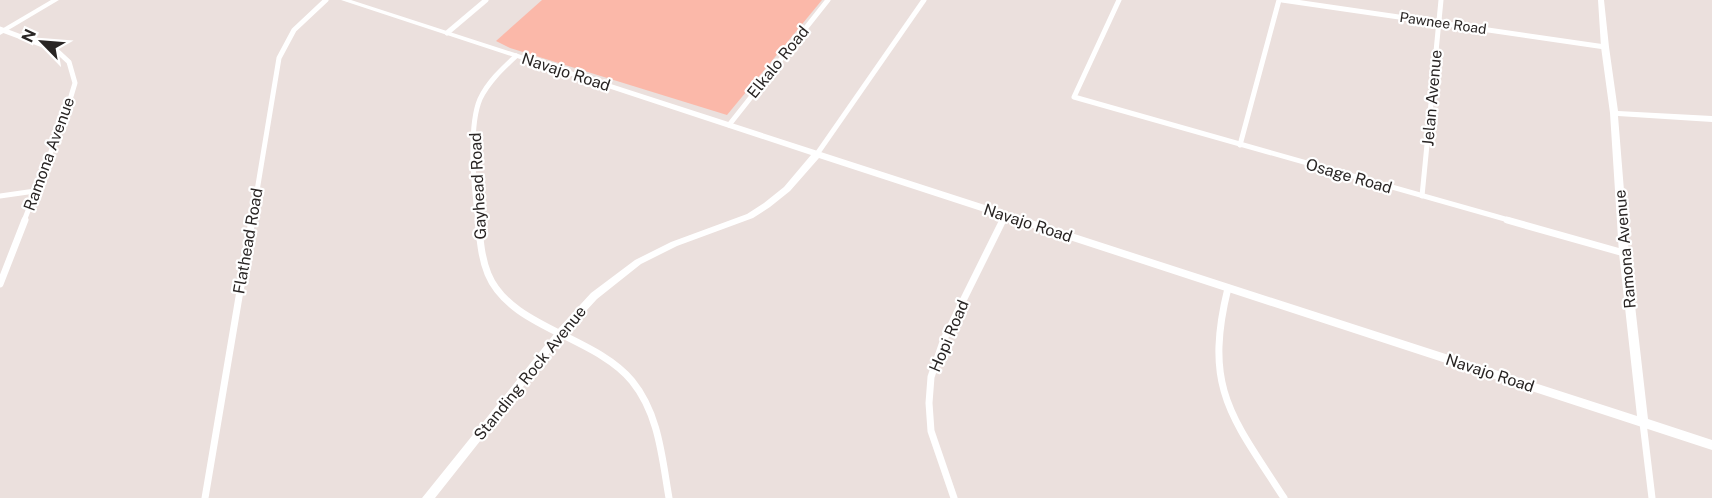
<svg xmlns="http://www.w3.org/2000/svg" width="1712" height="498" viewBox="0 0 1712 498" font-family="'Public Sans',sans-serif">
	<style>
		.green { fill: #fbb8a9 }
		.lines { fill: none; stroke-linecap: round; stroke-linejoin: round }
		.street-far1 { stroke: #fff; stroke-width: 5 }
		.street { stroke: #fff; stroke-width: 7 }
		.secondary { fill: #fff; fill-rule: evenodd }
		.labels { text-anchor: middle; dominant-baseline: central; stroke-width: 4.5; stroke-linejoin: round; paint-order: stroke }
		.far-street-label { font-size: 14px; fill: #292524; stroke: #fff }
		.street-label { font-size: 16px; fill: #292524; stroke: #fff }
	</style>
	<rect width="100%" height="100%" fill="#ebe0dd"/>
	<polygon class="green" points="542,0 822,0 727,115 510,48 496,41"/>
	<g class="lines">
		<g class="street-far1">
			<polyline points="1119,0 1074,97 1512,221"/>
			<polyline points="1282,0 1605,47"/>
			<polyline points="0,29 56,50 69,62 75,83 66,113 24,221"/>
			<polyline points="447,33 486,0"/>
			<polyline points="729,125 828,0"/>
			<polyline points="1240,145 1279,0"/>
			<polyline points="817,154 924,0"/>
			<polyline points="0,196 35,191"/>
			<polyline points="1422,196 1441,0"/>
			<polyline points="252,221 279,58 294,30 326,0"/>
			<path d="M478 221C474 190 468 127 480 99 488 82 502 69 516 56"/>
			<polyline points="1002,221 1005,215"/>
		</g>
		<g class="street">
			<path d="M478 220C480 238 481 257 488 274 510 328 595 336 632 381 659 414 662 458 669 498"/>
			<polyline points="1507,220 1624,253"/>
			<polyline points="0,284 25,220"/>
			<path d="M1228 288C1203 389 1232 417 1284 498"/>
			<polyline points="1643,423 1652,498"/>
			<polyline points="205,498 252,220"/>
			<polyline points="954,498 931,431 929,403 931,377 944,339 1003,220"/>
		</g>
		<g class="secondary">
			<polygon points="51,0 59,0 0,35 0,30"/>
			<polygon points="341,0 351,0 1637,416 1619,253 1610,113 1601,47 1598,0 1604,0 1609,47 1618,111 1712,116 1712,122 1618,116 1629,253 1648,419 1712,440 1712,450 819,158 790,191 770,207 753,218 677,246 641,264 597,299 564,335 435,498 422,498 558,329 591,293 635,260 671,242 747,214 764,203 784,187 811,155"/>
		</g>
	</g>
	<g class="labels">
		<g class="far-street-label">
			<text transform="translate(1443 23) rotate(8)">Pawnee Road</text>
		</g>
		<g class="street-label">
			<text transform="translate(778 62) rotate(-51)">Elkalo Road</text>
			<text transform="translate(566 72) rotate(18)">Navajo Road</text>
			<text transform="translate(1432 98) rotate(-85)">Jelan Avenue</text>
			<text transform="translate(49 154) rotate(-70)">Ramona Avenue</text>
			<text transform="translate(1349 176) rotate(16)">Osage Road</text>
			<text transform="translate(478 186) rotate(-93)">Gayhead Road</text>
			<text transform="translate(1028 223) rotate(18)">Navajo Road</text>
			<text transform="translate(248 241) rotate(-80)">Flathead Road</text>
			<text transform="translate(1625 249) rotate(-95)">Ramona Avenue</text>
			<text transform="translate(949 336) rotate(-67)">Hopi Road</text>
			<text transform="translate(530 373) rotate(-51)">Standing Rock Avenue</text>
			<text transform="translate(1490 373) rotate(18)">Navajo Road</text>
		</g>
	</g>
	<g transform="translate(42 42) rotate(295)" stroke="#ffffff" stroke-width="4.5" paint-order="stroke">
	<path d="M0-4.5L10 22L0 15L-10 22Z" fill="#292524"/>
	<text y="-9" font-size="16" font-weight="bold" text-anchor="middle" fill="#292524">N</text>
	</g>
</svg>
